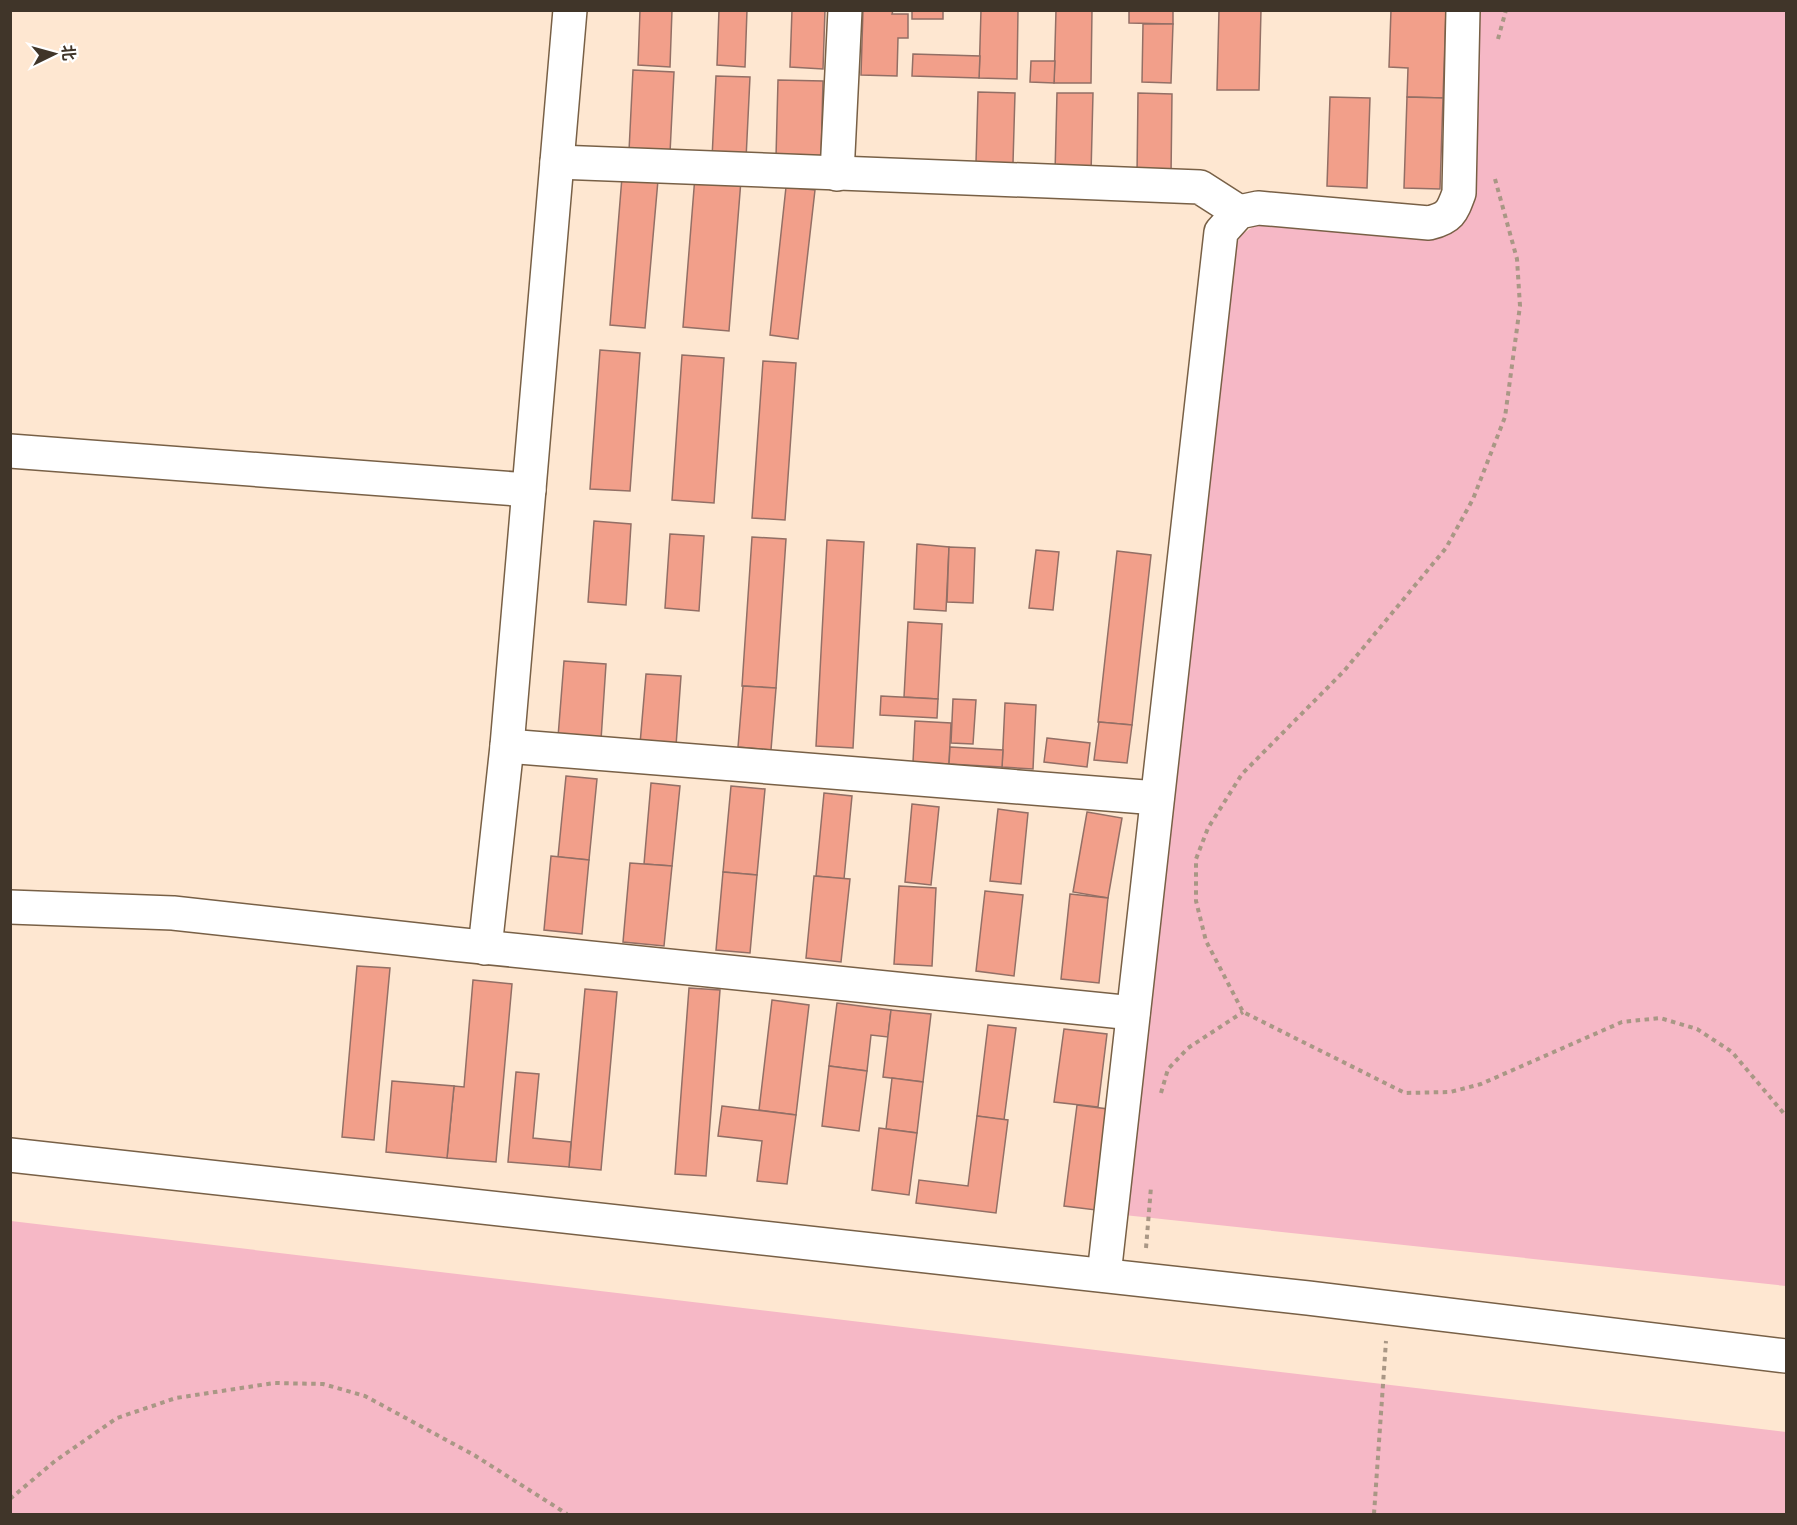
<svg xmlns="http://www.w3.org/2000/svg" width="1797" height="1525" viewBox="0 0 1797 1525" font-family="Bitter,'Noto Sans SC',serif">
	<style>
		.green { fill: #f6b8c6 }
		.building { fill: #f29f8a; stroke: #936f65; stroke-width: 1.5 }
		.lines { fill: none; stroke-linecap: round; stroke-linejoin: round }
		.minor-casing { stroke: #786046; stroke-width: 36 }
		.path { stroke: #a99785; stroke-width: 4; stroke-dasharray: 4.5 4.5; stroke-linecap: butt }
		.minor { stroke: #fff; stroke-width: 33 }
	</style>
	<rect width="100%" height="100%" fill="#fee7d1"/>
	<g class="green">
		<polygon points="1469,11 1786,11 1786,1286 1124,1215 1233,252 1241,235 1259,223 1446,230"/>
		<polygon points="11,1221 1786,1432 1786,1514 11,1514"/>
	</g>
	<g class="building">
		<polygon points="640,10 672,10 670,67 638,65"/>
		<polygon points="719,10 747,10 745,67 717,65"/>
		<polygon points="792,10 825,10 823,69 790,67"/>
		<polygon points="863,10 893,10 892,14 908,14 908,38 898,38 897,76 861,75"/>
		<rect x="912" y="10" width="31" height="9"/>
		<polygon points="981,10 1018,10 1017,79 979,78"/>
		<polygon points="1056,10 1092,10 1091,83 1054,83"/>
		<polygon points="1129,10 1173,10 1173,24 1129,23"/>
		<polygon points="1219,10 1261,10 1259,90 1217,90"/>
		<polygon points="1391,10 1446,10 1443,98 1407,97 1408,68 1389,67"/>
		<polygon points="1143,24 1173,24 1171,83 1142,82"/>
		<polygon points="913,54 980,56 979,78 912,76"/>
		<polygon points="1031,61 1055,61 1054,83 1030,82"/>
		<polygon points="633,70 674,72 670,153 629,151"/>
		<polygon points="716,76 750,77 746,159 712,158"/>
		<polygon points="778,80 823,81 821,158 776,157"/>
		<polygon points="978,92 1015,93 1013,163 976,162"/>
		<polygon points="1057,93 1093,93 1091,174 1055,173"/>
		<polygon points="1138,93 1172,94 1171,177 1137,176"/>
		<polygon points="1330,97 1370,98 1367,188 1327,186"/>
		<polygon points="1407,97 1443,98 1440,189 1404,188"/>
		<polygon points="695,176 741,180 729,331 683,327"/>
		<polygon points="622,177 658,180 645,328 610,325"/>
		<polygon points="786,187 815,190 798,339 770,335"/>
		<polygon points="600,350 640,353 630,491 590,489"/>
		<polygon points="682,355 724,358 714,503 672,500"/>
		<polygon points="763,361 796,363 785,520 752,518"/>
		<polygon points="594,521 631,524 626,605 588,602"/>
		<polygon points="670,534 704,536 699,611 665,608"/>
		<polygon points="752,537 786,539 776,688 742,686"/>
		<polygon points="827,540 864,542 853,748 816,746"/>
		<polygon points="917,544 949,547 946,611 914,609"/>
		<polygon points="949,547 975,548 973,603 947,602"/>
		<polygon points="1036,550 1059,552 1053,610 1029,608"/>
		<polygon points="1117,551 1151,555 1132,725 1098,722"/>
		<polygon points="908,622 942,624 938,699 904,697"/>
		<polygon points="564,661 606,664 601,740 558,737"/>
		<polygon points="646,674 681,676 676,746 640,744"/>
		<polygon points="743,686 776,688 771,750 738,747"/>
		<polygon points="881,696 938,699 937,718 880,715"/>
		<polygon points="953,699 976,700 973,744 951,743"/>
		<polygon points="1005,703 1036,705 1033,769 1002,767"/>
		<polygon points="915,721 951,723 949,764 913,762"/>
		<polygon points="1099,722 1132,725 1127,763 1094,760"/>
		<polygon points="1047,738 1090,743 1087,767 1044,762"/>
		<polygon points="950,747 1003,750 1002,767 949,764"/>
		<polygon points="566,776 597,779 589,860 558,857"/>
		<polygon points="651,783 680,786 672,866 644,864"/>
		<polygon points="731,786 765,789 757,875 723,872"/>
		<polygon points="824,793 852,796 844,879 816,876"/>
		<polygon points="912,804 939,807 931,885 905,882"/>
		<polygon points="998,809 1028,813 1021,884 990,881"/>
		<polygon points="1087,812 1122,818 1108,898 1073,892"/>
		<polygon points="551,856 589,860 582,934 544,930"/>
		<polygon points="630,863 672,866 664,946 623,942"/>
		<polygon points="723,872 757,875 750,953 716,950"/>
		<polygon points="814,876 850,879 841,962 806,958"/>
		<polygon points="899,886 936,888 932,966 894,964"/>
		<polygon points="985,891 1023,895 1014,976 976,971"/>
		<polygon points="1070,894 1108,898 1099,983 1061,979"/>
		<polygon points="357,966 390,968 374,1140 342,1137"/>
		<polygon points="473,980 512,984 496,1162 447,1158 454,1086 464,1087"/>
		<polygon points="689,988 720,990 706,1176 675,1174"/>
		<polygon points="585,989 617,992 601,1170 569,1167"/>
		<polygon points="772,1000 809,1005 796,1115 759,1110"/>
		<polygon points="837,1003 891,1010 888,1037 871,1035 867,1071 829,1066"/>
		<polygon points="891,1010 931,1014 923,1082 883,1077"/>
		<polygon points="988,1025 1016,1028 1004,1120 977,1116"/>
		<polygon points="1064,1029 1107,1034 1098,1107 1054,1102"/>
		<polygon points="829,1066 867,1071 859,1131 822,1126"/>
		<polygon points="516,1072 539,1074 533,1138 571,1142 569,1167 508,1162"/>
		<polygon points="892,1078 923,1082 917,1133 886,1129"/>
		<polygon points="392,1081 454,1086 447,1158 386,1152"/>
		<polygon points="1077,1105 1108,1109 1096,1210 1064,1206"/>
		<polygon points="722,1106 796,1115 787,1184 757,1181 762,1141 718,1136"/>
		<polygon points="977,1116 1008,1120 996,1213 916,1203 919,1180 968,1186"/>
		<polygon points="879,1128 917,1133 909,1195 872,1190"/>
	</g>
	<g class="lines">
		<g class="minor-casing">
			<g id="minor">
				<polyline points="557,162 1200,187 1239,212"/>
				<polyline points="837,174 845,10"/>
				<polyline points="10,451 529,490"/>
				<polyline points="507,746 1157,798"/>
				<polyline points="10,907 173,913 453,944 1133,1013"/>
				<polyline points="485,948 507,746 570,10"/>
				<polyline points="10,1155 1308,1298 1786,1356"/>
				<path d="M1104 1275 1221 232 1239 212 1258 208 1429 223C1450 218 1452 212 1459 193L1463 10"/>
			</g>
		</g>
		<g class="path">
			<polyline points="1498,39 1506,10"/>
			<polyline points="1495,179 1517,259 1520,306 1505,417 1473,499 1446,548 1344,671 1242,774 1208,828 1196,859 1196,901 1206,941 1243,1012 1405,1093 1450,1092 1481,1084 1622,1022 1660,1018 1697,1029 1732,1052 1786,1116"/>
			<polyline points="1161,1093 1168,1069 1188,1048 1243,1012"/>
			<polyline points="1146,1248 1151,1187"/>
			<polyline points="10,1499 55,1461 117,1418 176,1398 274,1383 323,1384 365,1396 474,1455 567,1514"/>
			<polyline points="1374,1514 1386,1341"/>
		</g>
		<use href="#minor" class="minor"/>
	</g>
	<rect width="1797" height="1525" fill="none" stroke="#403529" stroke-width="24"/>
	<g transform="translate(54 54) rotate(85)" stroke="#ffffff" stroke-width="4.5" paint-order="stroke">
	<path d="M0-4.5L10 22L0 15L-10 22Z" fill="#403529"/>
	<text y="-9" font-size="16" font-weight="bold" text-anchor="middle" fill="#403529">北</text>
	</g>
</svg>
